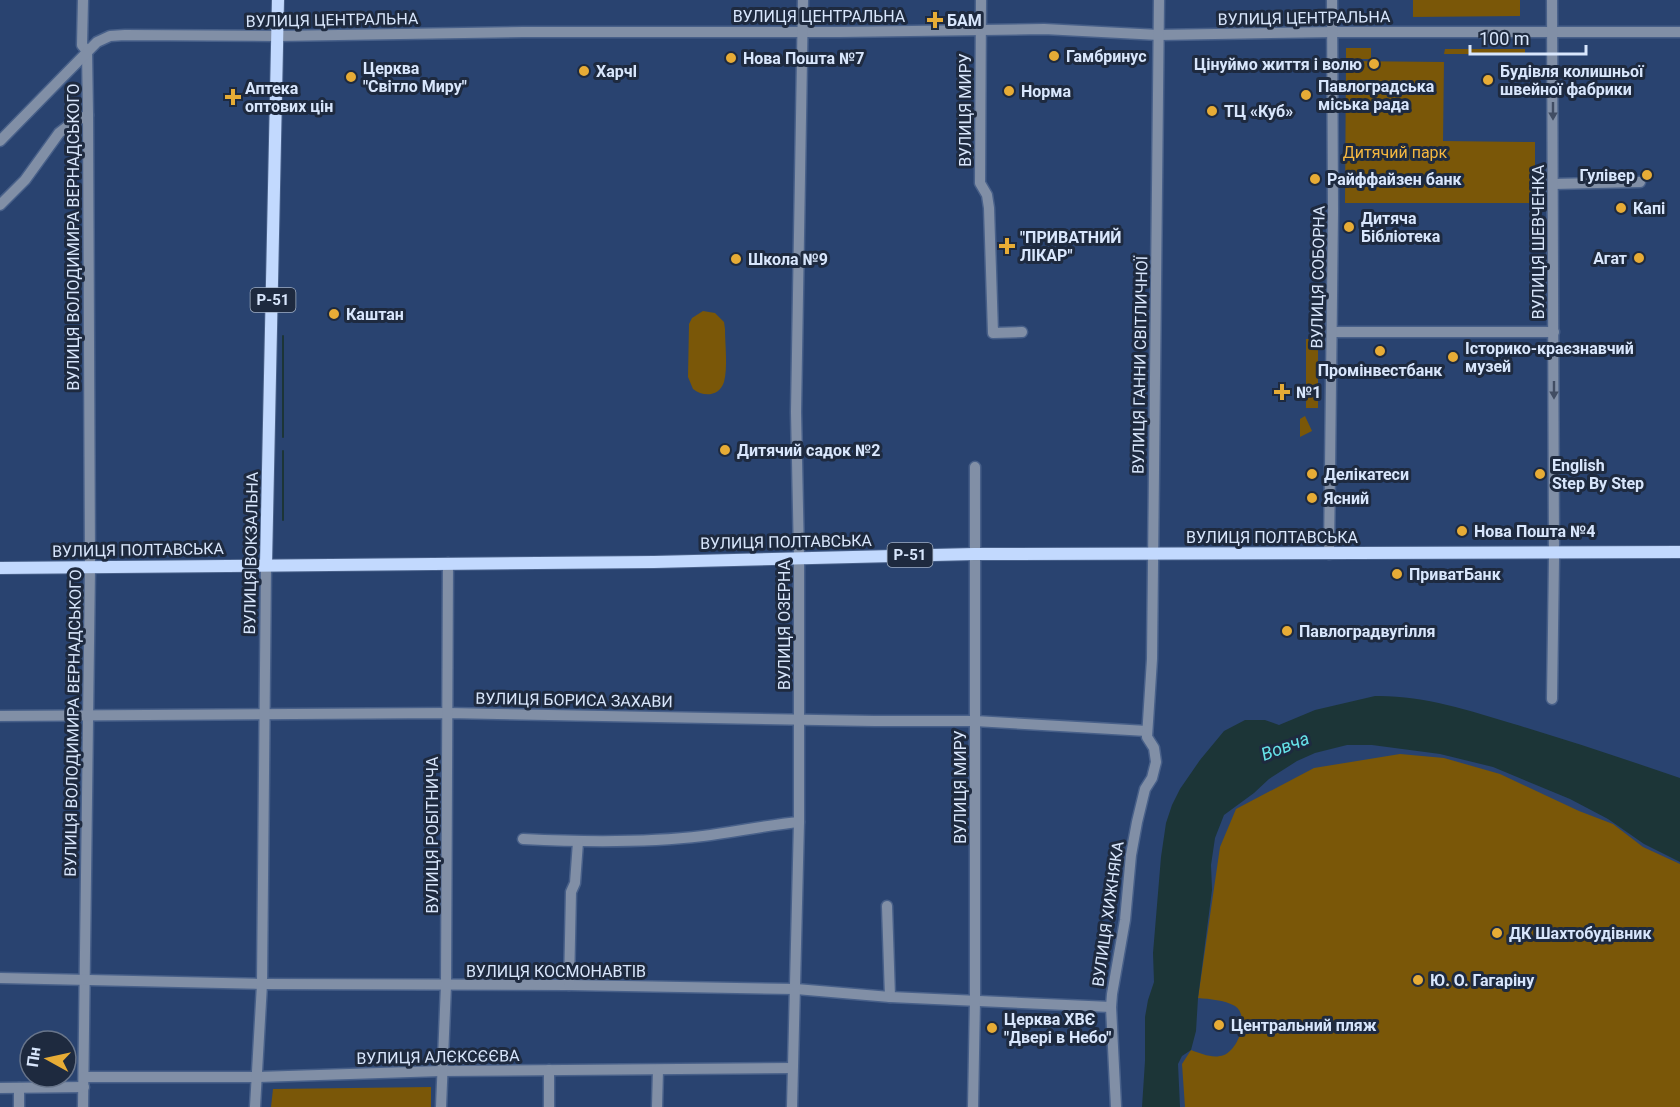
<svg xmlns="http://www.w3.org/2000/svg" width="1680" height="1107" viewBox="0 0 1680 1107" font-family="Roboto,sans-serif">
	<style>
		.green { fill: #7a5708 }
		.water { fill: #1c3537 }
		.lines { fill: none; stroke-linecap: round; stroke-linejoin: round }
		.stream { stroke: #1c3537; stroke-width: 2 }
		.minor-casing { stroke: #486089; stroke-width: 13 }
		.major-casing { stroke: #486089; stroke-width: 14 }
		.minor { stroke: #818fa6; stroke-width: 10 }
		.major { stroke: #c2d9fe; stroke-width: 12 }
		.oneway { fill: #414d63 }
		.poi-dot { fill: #e7ac36; stroke: #1e2a3f; stroke-width: 2 }
		.labels { text-anchor: middle; dominant-baseline: central; stroke-width: 6; stroke-linejoin: round; paint-order: stroke }
		.shield { fill: #1e2a3f; stroke: #a0aec3; stroke-width: 1.5 }
		.shield-label { font-size: 15px; font-weight: bold; fill: #d8e6fc }
		.street-label { font-size: 16px; fill: #d8e6fc; stroke: #1e2a3f }
		.poi-label { font-size: 16px; font-weight: bold; fill: #d8e6fc; stroke: #1e2a3f; text-anchor: start }
		.park-label { font-size: 16px; fill: #f5b840; stroke: #1e2a3f }
		.water-label { font-size: 18px; font-style: italic; fill: #66e3ea; stroke: #1e2a3f }
	</style>
	<rect width="100%" height="100%" fill="#294370"/>
	<g class="green">
		<polygon points="1413,0 1520,0 1520,16 1413,17"/>
		<rect x="1346" y="48" width="25" height="11"/>
		<polygon points="1445,49 1525,49 1525,54 1444,54"/>
		<polygon points="1346,61 1444,62 1443,141 1535,142 1535,203 1345,203"/>
		<path d="M703 311 715 313 724 322 725 329C725 344 728 368 724 382 719 397 703 397 693 389L688 377 689 324 692 318Z"/>
		<rect x="1306" y="339" width="12" height="69"/>
		<polygon points="1305,416 1312,431 1300,437 1300,419"/>
		<path d="M1400 754 1444 758 1500 774 1579 811 1613 824 1643 847 1680 864V1107H1185L1182 1064 1191 1050C1202 1054 1213 1059 1224 1055 1239 1049 1250 1016 1235 1006 1224 1000 1210 999 1198 998L1220 847 1236 809 1314 768Z"/>
		<polygon points="431,1087 431,1107 271,1107 273,1089"/>
	</g>
	<path class="water" d="M1375 696C1422 695 1468 710 1514 724 1570 741 1625 759 1680 778V862L1644 844 1608 819 1570 799 1493 767 1440 754 1372 745H1347L1315 753 1297 761 1269 779 1254 793 1224 815 1215 838 1211 865 1212 890 1198 998 1196 1031 1191 1050 1182 1056 1178 1064 1180 1107H1142L1145 1061V1017L1148 1000 1154 982 1153 953 1161 857 1166 823 1172 805 1180 789 1200 760 1224 731 1245 720H1265L1279 725 1315 710Z"/>
	<g class="lines">
		<g class="stream">
			<polyline points="283,437 283,336"/>
			<polyline points="283,520 283,451"/>
		</g>
		<g class="minor-casing">
			<g id="minor">
				<polyline points="83,0 82,45 87,51 88,115 90,567 83,1107"/>
				<polyline points="981,0 980,183 987,195 989,208 993,333 1022,332"/>
				<polyline points="0,141 97,42 110,36 125,35 277,36 523,32 840,32 1044,29 1159,35 1333,32 1680,32"/>
				<polyline points="1553,184 1640,182"/>
				<polyline points="0,205 25,180 59,133 72,123 88,115"/>
				<polyline points="1332,332 1554,332"/>
				<polyline points="1329,554 1333,211 1332,0"/>
				<polyline points="1552,699 1554,559 1552,0"/>
				<polyline points="0,716 448,713 874,721 975,721 1147,731"/>
				<path d="M523 839C582 842 644 843 703 836 735 832 767 825 799 822"/>
				<polyline points="887,906 890,997"/>
				<polyline points="0,978 262,984 569,985 796,989 890,997 1111,1007"/>
				<polyline points="569,985 571,892 575,883 578,842"/>
				<polyline points="84,1077 258,1077 441,1071 792,1068"/>
				<polyline points="0,1088 84,1087"/>
				<polyline points="19,1107 19,1088"/>
				<polyline points="255,1107 262,984 266,564"/>
				<polyline points="441,1107 446,985 448,563"/>
				<polyline points="549,1107 549,1070"/>
				<polyline points="657,1107 658,1070"/>
				<polyline points="792,1107 799,822 799,557 796,412 803,0"/>
				<polyline points="973,1107 975,1000 975,467"/>
				<polyline points="1116,1107 1111,1007 1112,994 1125,920 1131,855 1137,822 1145,789 1152,778 1156,762 1154,748 1147,737 1152,659 1159,0"/>
			</g>
		</g>
		<g class="major-casing">
			<g id="major">
				<polyline points="266,564 278,0"/>
				<polyline points="0,568 654,562 974,554 1680,552"/>
			</g>
		</g>
		<use href="#minor" class="minor"/>
		<use href="#major" class="major"/>
	</g>
	<defs><path id="oneway-solid" d="M-6-.8H1V-3.2L6.5 0L1 3.2V.8H-6Z" transform="scale(1.5)"/></defs>
	<g class="oneway">
		<use href="#oneway-solid" transform="translate(1553 111) rotate(90)"/>
		<use href="#oneway-solid" transform="translate(1554 390) rotate(90)"/>
	</g>
	<g class="poi-dot">
		<path d="M932 11h6v6h6v6h-6v6h-6v-6h-6v-6h6z"/>
		<circle cx="1054" cy="56" r="6"/>
		<circle cx="731" cy="58" r="6"/>
		<circle cx="1374" cy="64" r="6"/>
		<circle cx="584" cy="71" r="6"/>
		<circle cx="351" cy="77" r="6"/>
		<circle cx="1488" cy="80" r="6"/>
		<circle cx="1009" cy="91" r="6"/>
		<circle cx="1306" cy="95" r="6"/>
		<path d="M230 88h6v6h6v6h-6v6h-6v-6h-6v-6h6z"/>
		<circle cx="1212" cy="111" r="6"/>
		<circle cx="1647" cy="175" r="6"/>
		<circle cx="1315" cy="179" r="6"/>
		<circle cx="1621" cy="208" r="6"/>
		<circle cx="1349" cy="227" r="6"/>
		<path d="M1004 237h6v6h6v6h-6v6h-6v-6h-6v-6h6z"/>
		<circle cx="1639" cy="258" r="6"/>
		<circle cx="736" cy="259" r="6"/>
		<circle cx="334" cy="314" r="6"/>
		<circle cx="1380" cy="351" r="6"/>
		<circle cx="1453" cy="357" r="6"/>
		<path d="M1279 383h6v6h6v6h-6v6h-6v-6h-6v-6h6z"/>
		<circle cx="725" cy="450" r="6"/>
		<circle cx="1312" cy="474" r="6"/>
		<circle cx="1540" cy="474" r="6"/>
		<circle cx="1312" cy="498" r="6"/>
		<circle cx="1462" cy="531" r="6"/>
		<circle cx="1397" cy="574" r="6"/>
		<circle cx="1287" cy="631" r="6"/>
		<circle cx="1497" cy="933" r="6"/>
		<circle cx="1418" cy="980" r="6"/>
		<circle cx="1219" cy="1025" r="6"/>
		<circle cx="992" cy="1028" r="6"/>
	</g>
	<g class="labels">
		<g class="shield">
			<rect x="250.5" y="288" width="45" height="24" rx="4.5"/>
			<rect x="887.5" y="543" width="45" height="24" rx="4.5"/>
		</g>
		<g class="shield-label">
			<text x="273" y="300">Р-51</text>
			<text x="910" y="555">Р-51</text>
		</g>
		<g class="street-label">
			<text x="819" y="16">ВУЛИЦЯ ЦЕНТРАЛЬНА</text>
			<text transform="translate(1304 18) rotate(-1)">ВУЛИЦЯ ЦЕНТРАЛЬНА</text>
			<text transform="translate(332 20) rotate(-1)">ВУЛИЦЯ ЦЕНТРАЛЬНА</text>
			<text transform="translate(965 110) rotate(-90)">ВУЛИЦЯ МИРУ</text>
			<text transform="translate(73 237) rotate(-90)">ВУЛИЦЯ ВОЛОДИМИРА ВЕРНАДСЬКОГО</text>
			<text transform="translate(1538 242) rotate(-90)">ВУЛИЦЯ ШЕВЧЕНКА</text>
			<text transform="translate(1318 277) rotate(-89)">ВУЛИЦЯ СОБОРНА</text>
			<text transform="translate(1140 365) rotate(-89)">ВУЛИЦЯ ГАННИ СВІТЛИЧНОЇ</text>
			<text x="1272" y="537">ВУЛИЦЯ ПОЛТАВСЬКА</text>
			<text transform="translate(786 542) rotate(-1)">ВУЛИЦЯ ПОЛТАВСЬКА</text>
			<text transform="translate(138 550) rotate(-1)">ВУЛИЦЯ ПОЛТАВСЬКА</text>
			<text transform="translate(251 553) rotate(-89)">ВУЛИЦЯ ВОКЗАЛЬНА</text>
			<text transform="translate(784 625) rotate(-90)">ВУЛИЦЯ ОЗЕРНА</text>
			<text transform="translate(574 700) rotate(1)">ВУЛИЦЯ БОРИСА ЗАХАВИ</text>
			<text transform="translate(73 723) rotate(-89)">ВУЛИЦЯ ВОЛОДИМИРА ВЕРНАДСЬКОГО</text>
			<text transform="translate(960 787) rotate(-90)">ВУЛИЦЯ МИРУ</text>
			<text transform="translate(432 835) rotate(-90)">ВУЛИЦЯ РОБІТНИЧА</text>
			<text transform="translate(1108 914) rotate(-82)">ВУЛИЦЯ ХИЖНЯКА</text>
			<text x="556" y="971">ВУЛИЦЯ КОСМОНАВТІВ</text>
			<text transform="translate(438 1057) rotate(-1)">ВУЛИЦЯ АЛЄКСЄЄВА</text>
		</g>
		<g class="poi-label">
			<text x="947" y="20">БАМ</text>
			<text x="1066" y="56">Гамбринус</text>
			<text x="743" y="58">Нова Пошта №7</text>
			<text x="1362" y="64" text-anchor="end">Цінуймо життя і волю</text>
			<text x="363" y="68">Церква<tspan x="363" dy="18">"Світло Миру"</tspan></text>
			<text x="596" y="71">ХарчI</text>
			<text x="1500" y="71">Будівля колишньої<tspan x="1500" dy="18">швейної фабрики</tspan></text>
			<text x="1318" y="86">Павлоградська<tspan x="1318" dy="18">міська рада</tspan></text>
			<text x="245" y="88">Аптека<tspan x="245" dy="18">оптових цін</tspan></text>
			<text x="1021" y="91">Норма</text>
			<text x="1224" y="111">ТЦ «Куб»</text>
			<text x="1635" y="175" text-anchor="end">Гулівер</text>
			<text x="1327" y="179">Райффайзен банк</text>
			<text x="1633" y="208">Капі</text>
			<text x="1361" y="218">Дитяча<tspan x="1361" dy="18">Бiблiотека</tspan></text>
			<text x="1020" y="237">"ПРИВАТНИЙ<tspan x="1020" dy="18">ЛІКАР"</tspan></text>
			<text x="1627" y="258" text-anchor="end">Агат</text>
			<text x="748" y="259">Школа №9</text>
			<text x="346" y="314">Каштан</text>
			<text x="1465" y="348">Історико-краєзнавчий<tspan x="1465" dy="18">музей</tspan></text>
			<text x="1380" y="370" text-anchor="middle">Промінвестбанк</text>
			<text x="1296" y="392">№1</text>
			<text x="737" y="450">Дитячий садок №2</text>
			<text x="1552" y="465">English<tspan x="1552" dy="18">Step By Step</tspan></text>
			<text x="1324" y="474">Делiкатеси</text>
			<text x="1324" y="498">Ясний</text>
			<text x="1474" y="531">Нова Пошта №4</text>
			<text x="1409" y="574">ПриватБанк</text>
			<text x="1299" y="631">Павлоградвугілля</text>
			<text x="1509" y="933">ДК Шахтобудівник</text>
			<text x="1430" y="980">Ю. О. Гагаріну</text>
			<text x="1004" y="1019">Церква ХВЄ<tspan x="1004" dy="18">"Двері в Небо"</tspan></text>
			<text x="1231" y="1025">Центральний пляж</text>
		</g>
		<g class="park-label">
			<text x="1395" y="152">Дитячий парк</text>
		</g>
		<g class="water-label">
			<text transform="translate(1285 746) rotate(-21)">Вовча</text>
		</g>
	</g>
	<g transform="translate(48 1059) rotate(278)"><circle r="28" fill="#1e2a3f" stroke="#68758b" stroke-width="1.5"/>
	<path d="M0-4.5L10 22L0 15L-10 22Z" fill="#e7ac36"/>
	<text y="-9" font-size="16" font-weight="bold" text-anchor="middle" fill="#d8e6fc">Пн</text>
	</g>
	<path d="M1470 45v9h116v-9" fill="none" stroke="#d8e6fc" stroke-width="3"/>
	<text x="1479" y="45" font-size="18" fill="#d8e6fc" stroke="#1e2a3f" stroke-width="4.5" paint-order="stroke">100 m</text>
</svg>
